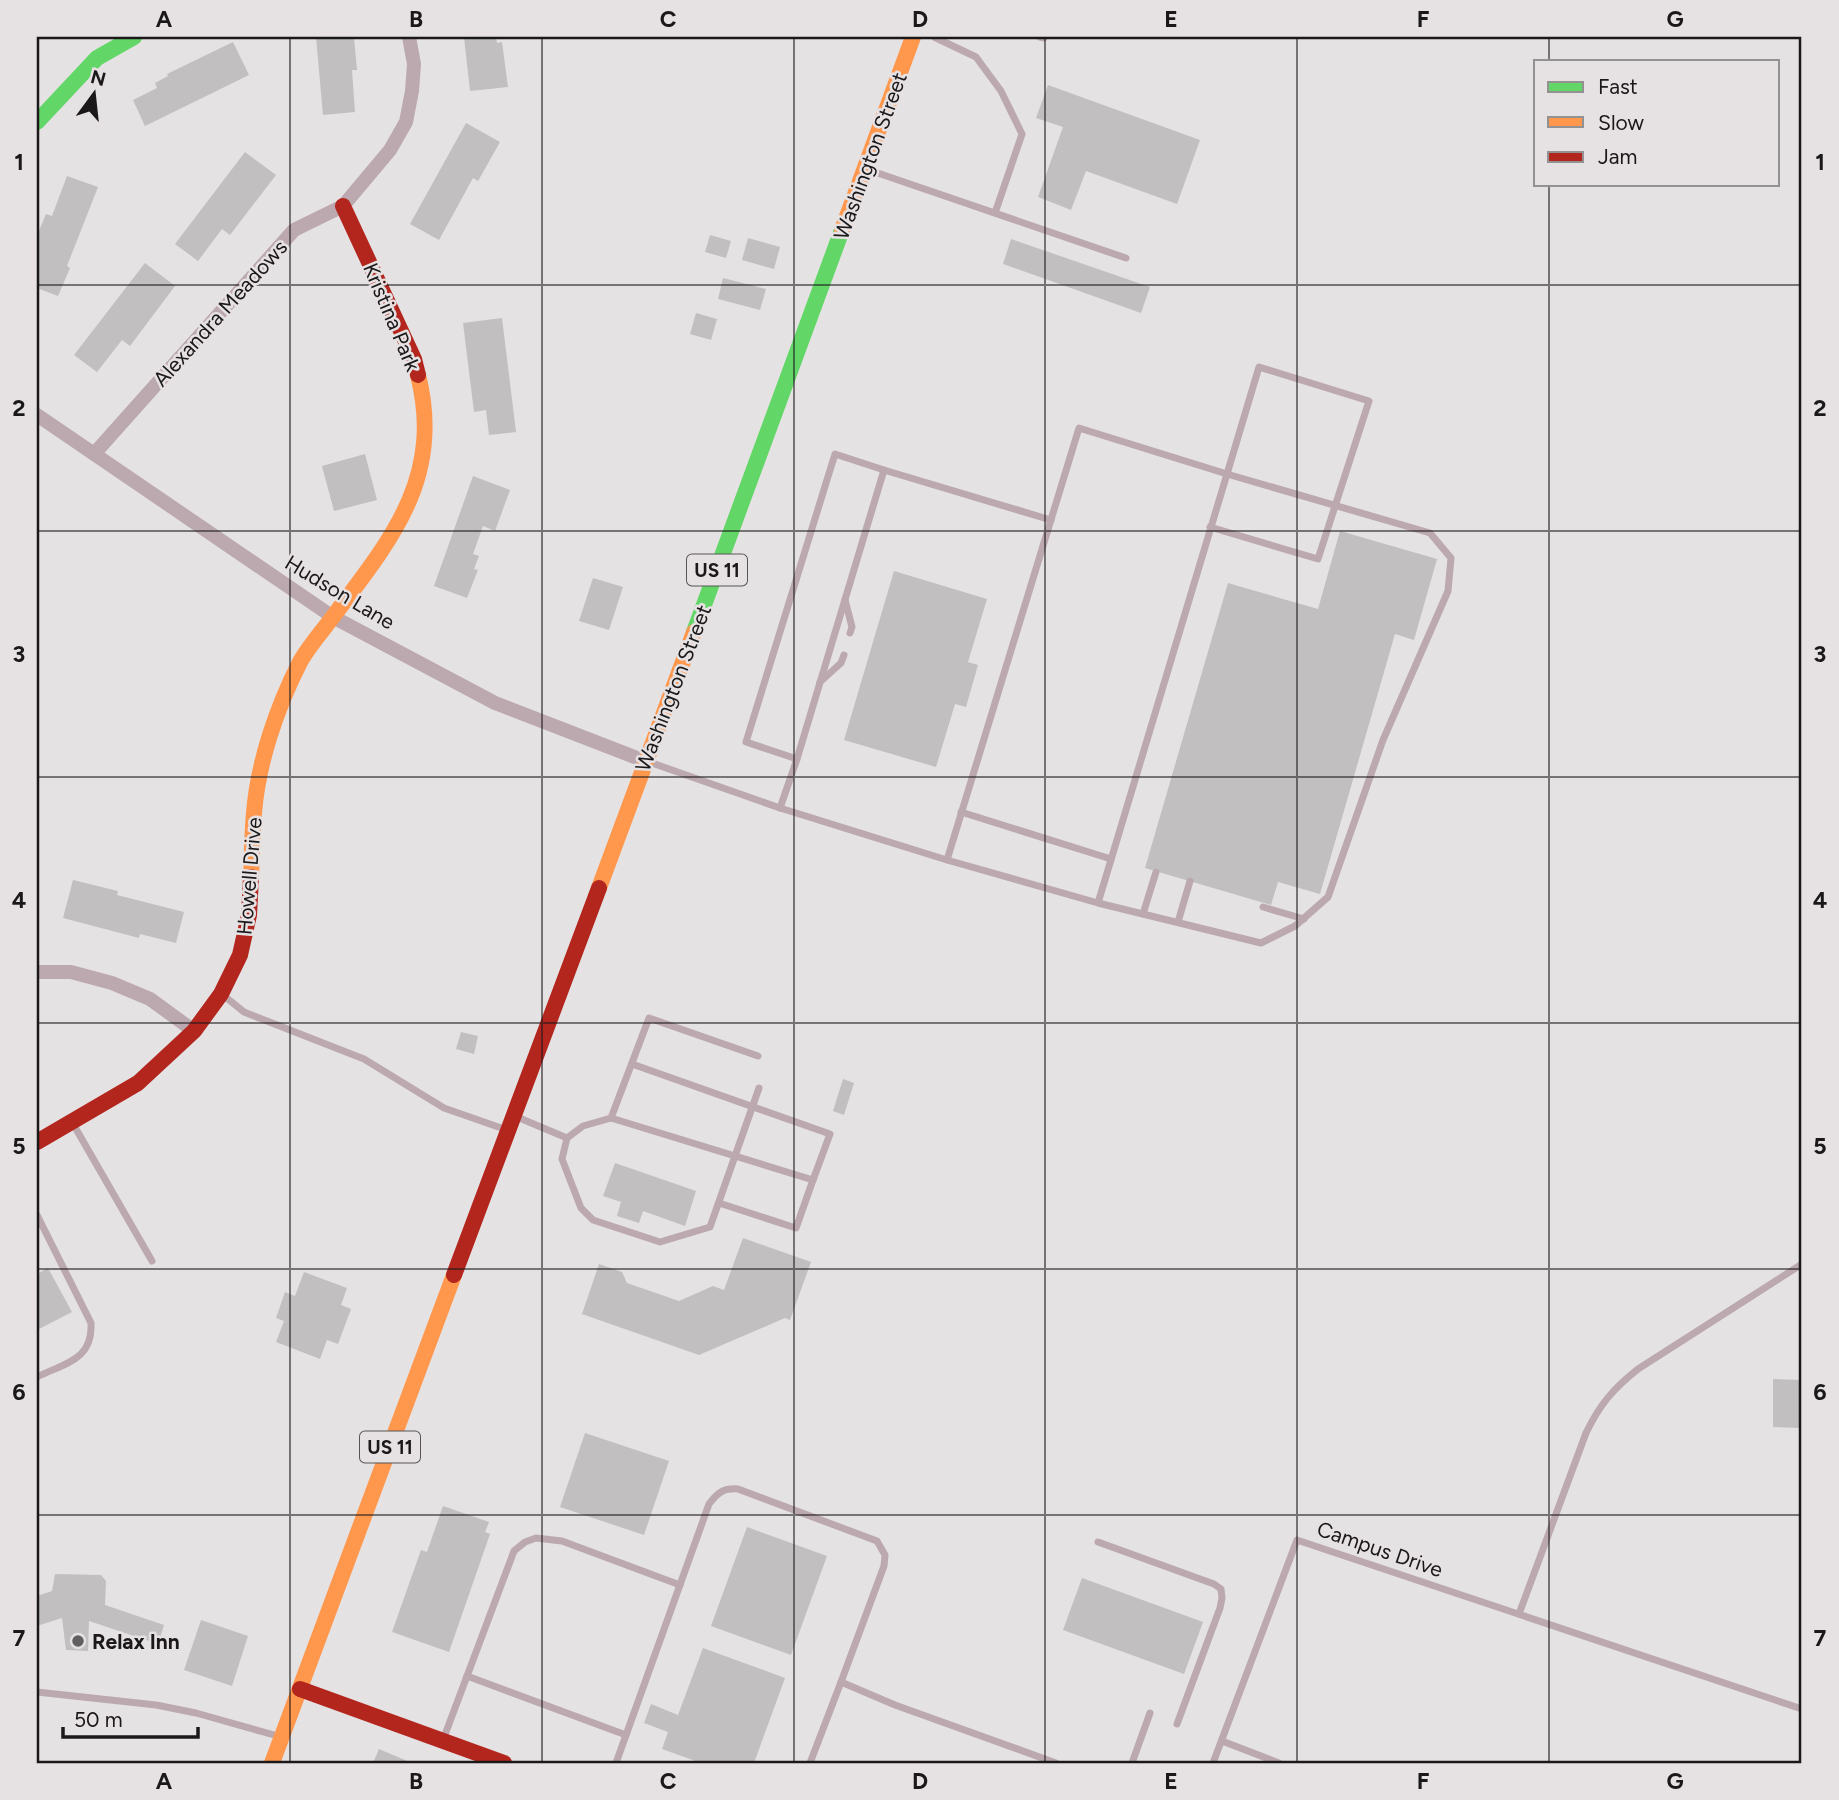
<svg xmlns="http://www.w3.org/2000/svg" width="1839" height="1800" viewBox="0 0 1839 1800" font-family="Figtree,sans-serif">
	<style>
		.building { fill: #c1bfc0 }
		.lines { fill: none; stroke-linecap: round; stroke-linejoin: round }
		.lane { stroke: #bca9af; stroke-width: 7 }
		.street { stroke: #bca9af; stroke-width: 14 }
		.fast { stroke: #63d668; stroke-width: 16 }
		.slow { stroke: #ff974d; stroke-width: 16 }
		.jam { stroke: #b3261e; stroke-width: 16 }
		.grid { fill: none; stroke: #1a1819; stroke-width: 2; stroke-opacity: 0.55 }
		.poi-dot { fill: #615f60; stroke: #e6e1e2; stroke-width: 2.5 }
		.labels { text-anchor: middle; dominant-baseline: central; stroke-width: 5; stroke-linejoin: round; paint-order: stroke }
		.shield { fill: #e6e1e2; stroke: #575455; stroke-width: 2 }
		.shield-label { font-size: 19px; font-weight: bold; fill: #1a1819 }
		.street-label { font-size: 21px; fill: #1a1819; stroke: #e6e1e2 }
		.poi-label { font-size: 21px; font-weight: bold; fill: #1a1819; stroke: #e6e1e2; text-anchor: start }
		.neatline { fill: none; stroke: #1a1819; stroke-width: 2.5 }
		.grid-label { font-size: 23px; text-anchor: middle; font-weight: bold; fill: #1a1819 }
	</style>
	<rect width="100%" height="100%" fill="#e5e2e3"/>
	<g class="building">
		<polygon points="316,37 354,38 357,70 352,70 355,112 323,115"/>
		<polygon points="464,37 496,37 497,43 502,42 508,87 470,91"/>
		<polygon points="233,42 249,75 145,126 133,100 157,88 155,83 168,76 167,74"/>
		<polygon points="1048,85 1200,140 1177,204 1086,171 1071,210 1038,197 1063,127 1036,118"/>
		<polygon points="466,123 500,142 478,181 473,178 439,240 410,224"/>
		<polygon points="245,152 276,175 230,235 222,229 198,261 175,244"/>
		<polygon points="67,176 98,187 67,266 70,268 58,296 37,288 37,236 46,214 52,216"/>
		<polygon points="710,235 731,241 726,258 705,252"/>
		<polygon points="748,238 780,247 774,269 742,260"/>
		<polygon points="1011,239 1150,287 1141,313 1003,264"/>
		<polygon points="145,263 175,286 130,346 122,340 97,372 74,355"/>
		<polygon points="723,278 766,289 760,310 718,299"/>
		<polygon points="696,313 717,319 711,340 690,334"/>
		<polygon points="502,318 516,432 489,435 486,410 474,412 463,323"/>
		<polygon points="365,454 377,500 334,511 322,466"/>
		<polygon points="473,476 510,490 495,531 483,526 473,554 479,556 474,569 478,570 467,598 434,586"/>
		<polygon points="1340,531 1437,559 1414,640 1395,634 1320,894 1278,882 1271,905 1145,868 1228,583 1318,609"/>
		<polygon points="894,571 987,599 968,662 978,665 966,707 955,704 936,767 844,740"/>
		<polygon points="593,578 623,587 609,630 579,621"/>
		<polygon points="73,880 118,891 117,895 184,912 176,943 140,934 139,938 63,918"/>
		<polygon points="461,1032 478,1036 474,1054 456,1049"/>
		<polygon points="843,1079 854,1083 844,1115 833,1111"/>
		<polygon points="615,1163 696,1191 685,1226 643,1211 639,1223 617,1216 621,1202 603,1196"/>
		<polygon points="743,1238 811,1262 790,1320 785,1318 699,1355 582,1314 599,1264 622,1272 627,1283 679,1301 713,1286 724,1290"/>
		<polygon points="48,1268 72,1312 37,1330 37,1274"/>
		<polygon points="304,1272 347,1288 341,1305 351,1309 338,1344 327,1340 320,1359 276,1342 284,1321 276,1318 285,1292 295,1296"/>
		<polygon points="1773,1379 1802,1380 1802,1428 1773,1427"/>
		<polygon points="585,1433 669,1461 644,1535 560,1507"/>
		<polygon points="443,1506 489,1522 485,1532 490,1534 449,1652 392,1632 421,1550 427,1552"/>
		<polygon points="747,1527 827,1556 791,1655 711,1626"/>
		<polygon points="55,1574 101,1575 106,1581 105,1605 164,1625 158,1644 89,1621 88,1651 66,1650 62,1618 37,1626 37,1596 52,1591"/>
		<polygon points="1082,1578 1203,1622 1184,1674 1063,1630"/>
		<polygon points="201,1620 248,1636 232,1686 184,1670"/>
		<polygon points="703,1648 785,1678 754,1763 701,1763 662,1749 668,1732 644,1723 651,1704 678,1715"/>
		<polygon points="379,1749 412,1763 373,1763"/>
	</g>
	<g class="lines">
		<g class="lane">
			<polyline points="934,37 976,57 1001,91 1022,134 995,213"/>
			<polyline points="1040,37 1044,38"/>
			<polyline points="866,169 1126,258"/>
			<polyline points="845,600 852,627 850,633"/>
			<polyline points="820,682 841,663 844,655"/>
			<polyline points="797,759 746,742 835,454 884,470"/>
			<polyline points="649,762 780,808 947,860 1098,903 1261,943 1295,926 1328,897 1383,740 1448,591 1451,558 1430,533 1227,474 1098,903"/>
			<polyline points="780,808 797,759 884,470 1051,520"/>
			<polyline points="961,812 1111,859"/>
			<polyline points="947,860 1079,428 1227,474 1259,367 1369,401 1318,559 1210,527"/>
			<polyline points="1263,907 1304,919"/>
			<polyline points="1143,914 1156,872"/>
			<polyline points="1178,922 1190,881"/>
			<polyline points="223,995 244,1012 364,1059 444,1108 507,1130"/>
			<polyline points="632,1064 830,1134 813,1180"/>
			<polyline points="517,1117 567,1138 562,1159 581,1208 593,1220 660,1242 710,1227 759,1088"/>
			<polyline points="611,1118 649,1018 758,1056"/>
			<polyline points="72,1122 152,1261"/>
			<polyline points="567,1138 583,1126 611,1118 813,1180 796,1228 719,1203"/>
			<path d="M37 1215 91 1323C93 1360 65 1363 37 1377"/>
			<polyline points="1098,1542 1214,1584 1221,1589 1222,1598 1220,1608 1177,1724"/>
			<path d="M1519 1614 1586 1433C1600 1404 1613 1389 1638 1369L1802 1264"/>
			<polyline points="467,1676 626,1735"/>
			<polyline points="37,1692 156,1705 196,1713 278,1736"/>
			<polyline points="443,1740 514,1551 525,1542 536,1538 562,1541 680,1585"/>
			<polyline points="1222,1741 1279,1763"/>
			<path d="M616 1763 709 1504C718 1492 724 1488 738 1489L877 1541 885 1555 884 1566 841 1682"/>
			<polyline points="810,1763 841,1682 895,1705 1056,1763"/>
			<polyline points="1132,1763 1150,1713"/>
			<polyline points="1213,1763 1297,1540 1802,1709"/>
		</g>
		<g class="street">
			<polyline points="37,415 333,617 495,703 645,761"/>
			<polyline points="94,454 294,230 343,206 390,150 406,122 412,91 414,64 409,37"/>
			<polyline points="37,972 71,972 112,983 150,999 194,1031"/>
		</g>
		<g class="fast">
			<polyline points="37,122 97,58 134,37"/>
			<polyline points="694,632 842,230"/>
		</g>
		<g class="slow">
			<polyline points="842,230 913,37"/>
			<path d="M251 877C252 856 252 834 254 813 258 762 277 707 300 662 310 644 326 627 338 610 395 535 443 474 418 375"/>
			<polyline points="599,888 694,632"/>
			<polyline points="272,1763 454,1275"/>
		</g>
		<g class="jam">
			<polyline points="343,206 414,359 418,375"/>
			<polyline points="37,1142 138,1083 194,1031 221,994 240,955 249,915 251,877"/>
			<polyline points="454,1275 599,888"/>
			<polyline points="300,1689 504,1763"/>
		</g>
	</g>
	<path class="grid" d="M290 37V1763M542 37V1763M794 37V1763M1045 37V1763M1297 37V1763M1549 37V61M1549 184V1763M37 285H1802M37 531H1802M37 777H1802M37 1023H1802M37 1269H1802M37 1515H1802"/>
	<circle class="poi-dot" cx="78" cy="1641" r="7"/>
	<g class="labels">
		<g class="shield">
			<rect x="687" y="554.5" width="60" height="31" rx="5"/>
			<rect x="360" y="1431.5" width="60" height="31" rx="5"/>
		</g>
		<g class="shield-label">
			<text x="717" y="570">US 11</text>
			<text x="390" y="1447">US 11</text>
		</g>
		<g class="street-label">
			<text transform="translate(870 156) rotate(-70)">Washington Street</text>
			<text transform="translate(220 313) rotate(-48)">Alexandra Meadows</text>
			<text transform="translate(392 317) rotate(67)">Kristina Park</text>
			<text transform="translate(340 592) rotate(31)">Hudson Lane</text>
			<text transform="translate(673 688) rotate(-69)">Washington Street</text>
			<text transform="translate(249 876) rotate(-85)">Howell Drive</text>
			<text transform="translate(1380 1549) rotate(19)">Campus Drive</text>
		</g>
		<g class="poi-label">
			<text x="92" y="1641">Relax Inn</text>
		</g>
	</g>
	<rect width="1839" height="1800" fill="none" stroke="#e6e1e2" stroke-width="77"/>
	<rect x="1534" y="60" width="245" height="126" fill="#e6e1e2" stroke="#949192" stroke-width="2"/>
	<rect x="1548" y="82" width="35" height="10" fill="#63d668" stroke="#949192" stroke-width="2"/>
	<text x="1598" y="94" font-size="21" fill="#1a1819">Fast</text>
	<rect x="1548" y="117" width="35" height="10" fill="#ff974d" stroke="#949192" stroke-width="2"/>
	<text x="1598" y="130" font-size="21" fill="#1a1819">Slow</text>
	<rect x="1548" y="152" width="35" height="10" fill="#b3261e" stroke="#949192" stroke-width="2"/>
	<text x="1598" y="164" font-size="21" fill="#1a1819">Jam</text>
	<g transform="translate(94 94) rotate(15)" stroke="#e6e1e2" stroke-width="5" paint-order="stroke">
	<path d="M0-5L12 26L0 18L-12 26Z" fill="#1a1819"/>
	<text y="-10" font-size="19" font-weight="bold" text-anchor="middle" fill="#1a1819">N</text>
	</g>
	<path d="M63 1727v10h135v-10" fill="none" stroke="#1a1819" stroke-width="3.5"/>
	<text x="74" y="1727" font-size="21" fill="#1a1819" stroke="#e6e1e2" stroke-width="5" paint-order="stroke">50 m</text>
	<rect x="38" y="38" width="1762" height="1724" class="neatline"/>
	<g class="grid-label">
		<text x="164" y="27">A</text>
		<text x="416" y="27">B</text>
		<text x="668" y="27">C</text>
		<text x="920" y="27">D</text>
		<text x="1171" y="27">E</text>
		<text x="1423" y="27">F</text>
		<text x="1675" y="27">G</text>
		<text x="19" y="170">1</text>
		<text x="1820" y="170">1</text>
		<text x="19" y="416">2</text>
		<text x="1820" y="416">2</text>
		<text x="19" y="662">3</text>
		<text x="1820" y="662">3</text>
		<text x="19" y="908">4</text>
		<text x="1820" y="908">4</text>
		<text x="19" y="1154">5</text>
		<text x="1820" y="1154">5</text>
		<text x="19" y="1400">6</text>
		<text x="1820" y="1400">6</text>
		<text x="19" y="1646">7</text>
		<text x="1820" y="1646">7</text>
		<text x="164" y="1789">A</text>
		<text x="416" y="1789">B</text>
		<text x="668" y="1789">C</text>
		<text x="920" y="1789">D</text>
		<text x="1171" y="1789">E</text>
		<text x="1423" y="1789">F</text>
		<text x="1675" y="1789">G</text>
	</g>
</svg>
